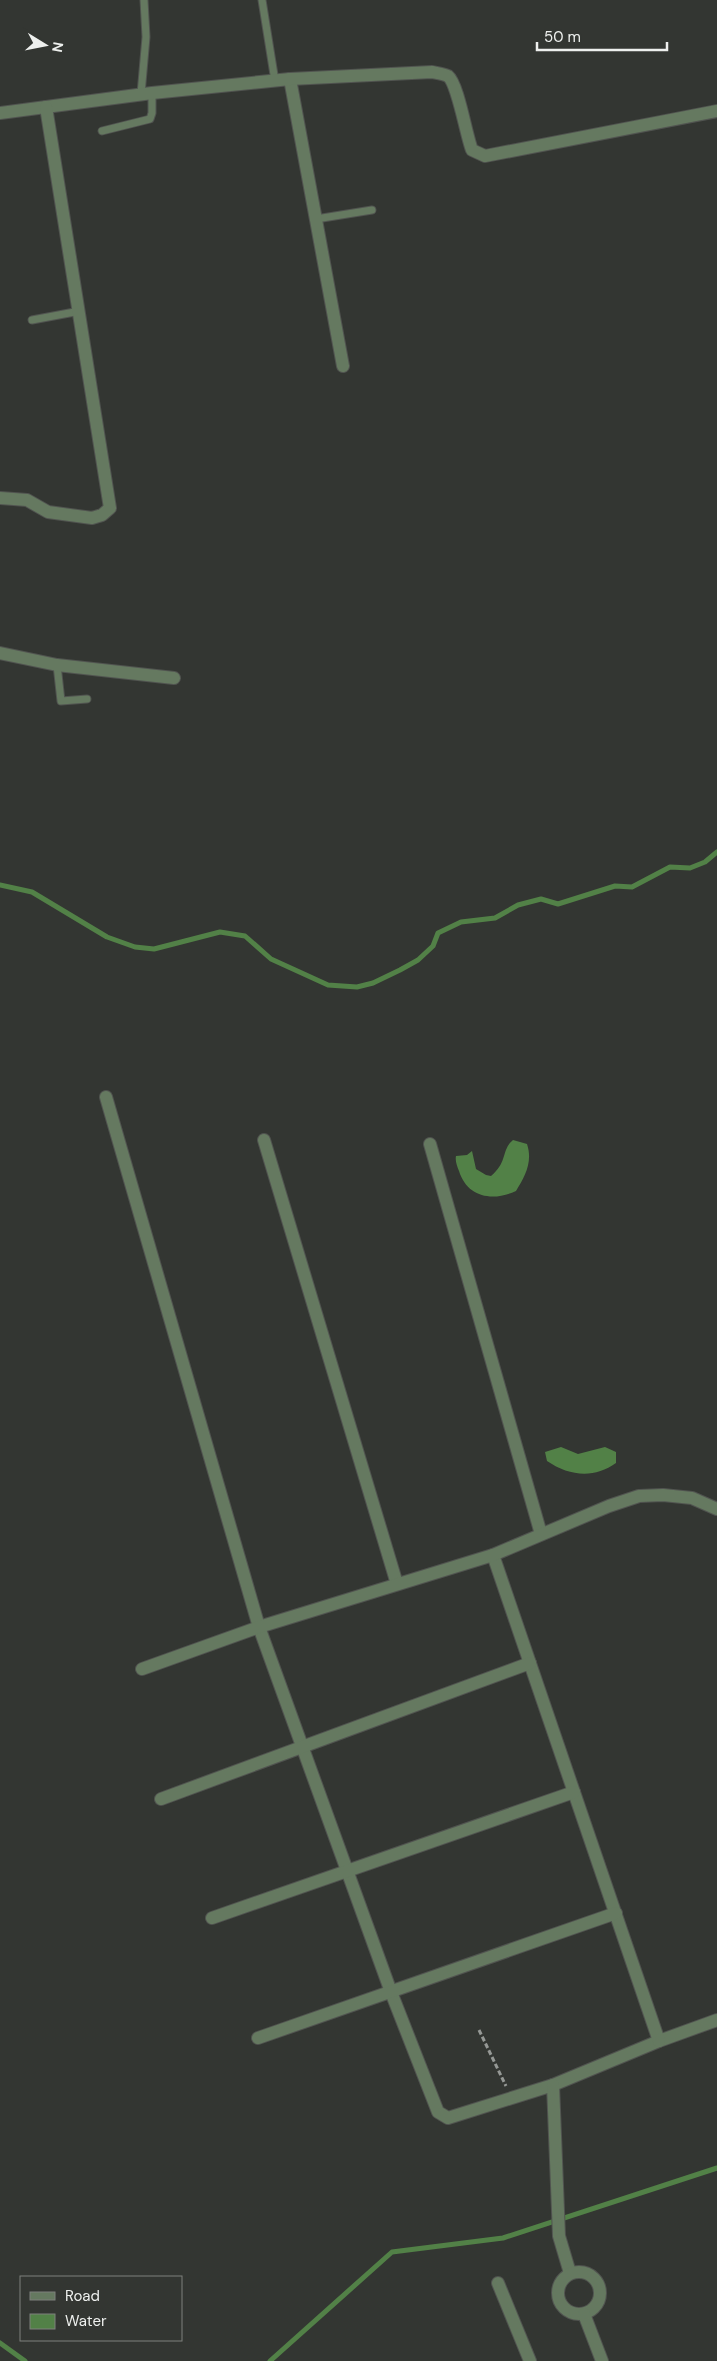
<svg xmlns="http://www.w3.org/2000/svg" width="717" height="2361" viewBox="0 0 717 2361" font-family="'DM Sans',sans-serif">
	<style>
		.water { fill: #528147 }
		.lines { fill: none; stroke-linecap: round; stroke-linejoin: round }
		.stream { stroke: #528147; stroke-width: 5 }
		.lane-casing { stroke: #515450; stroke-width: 9 }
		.street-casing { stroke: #515450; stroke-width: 14 }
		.path { stroke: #959895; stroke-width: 3; stroke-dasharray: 5 2.5; stroke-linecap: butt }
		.lane { stroke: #657960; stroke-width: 7 }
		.street { stroke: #657960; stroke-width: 12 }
	</style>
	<rect width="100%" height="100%" fill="#333632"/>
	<g class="water">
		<path d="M513 1140 527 1144C533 1162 525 1176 516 1191 492 1202 467 1197 459 1171 457 1166 455 1161 456 1156L467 1155 472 1151 476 1169 486 1175 491 1176C508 1162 501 1150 513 1140Z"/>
		<path d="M561 1447 578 1454 605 1447 616 1452V1463C594 1479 569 1476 547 1461L545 1452Z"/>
	</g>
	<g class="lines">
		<g class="stream">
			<polyline points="0,885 32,892 107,937 135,947 154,949 220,932 245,936 271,959 328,985 357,987 373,983 400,970 418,960 433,946 438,933 461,922 495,918 518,905 541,899 558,904 615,886 632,887 670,867 690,868 705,862 717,852"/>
			<polyline points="0,2343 25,2361"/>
			<polyline points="270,2361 392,2252 503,2238 717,2168"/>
		</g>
		<g class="lane-casing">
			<g id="lane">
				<polyline points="262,0 275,81"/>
				<polyline points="141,94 146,37 144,0"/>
				<polyline points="102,131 150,119 152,113 152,93"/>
				<polyline points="316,219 372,210"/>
				<polyline points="32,320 80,311"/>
				<polyline points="57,665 61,701 87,699"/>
			</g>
		</g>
		<g class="street-casing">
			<g id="street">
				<polyline points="290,79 343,366"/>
				<path d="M0 113 152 93 290 79 432 72C437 73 444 74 448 76 458 84 466 135 472 150L485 156 717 111"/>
				<polyline points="0,498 27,500 48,512 92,518 102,515 110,508 46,107"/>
				<polyline points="0,653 57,665 174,678"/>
				<polyline points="106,1097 259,1627 391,1992 438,2112 448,2118 553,2085 659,2041 717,2020"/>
				<polyline points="264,1140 397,1584"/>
				<polyline points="430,1144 541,1534"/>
				<polyline points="493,1555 659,2041"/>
				<polyline points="142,1669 259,1627 493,1555 609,1506 639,1496 663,1495 692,1498 717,1509"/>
				<polyline points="161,1799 530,1663"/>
				<polyline points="212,1918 574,1792"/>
				<polyline points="258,2038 616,1913"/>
				<polyline points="553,2085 559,2236 570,2273"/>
				<circle cx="579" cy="2293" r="21"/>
				<polyline points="498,2283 530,2361"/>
				<polyline points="584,2314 602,2361"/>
			</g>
		</g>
		<polyline class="path" points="479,2030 506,2086"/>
		<use href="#lane" class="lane"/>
		<use href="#street" class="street"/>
	</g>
	<rect x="20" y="2276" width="162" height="65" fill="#333632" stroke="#7e807d"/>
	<rect x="30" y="2292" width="25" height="8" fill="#657960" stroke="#7e807d"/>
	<text x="65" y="2301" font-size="15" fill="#eef0ee">Road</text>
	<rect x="30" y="2314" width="25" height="15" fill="#528147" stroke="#7e807d"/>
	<text x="65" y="2326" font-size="15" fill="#eef0ee">Water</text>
	<g transform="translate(45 45) rotate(100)" stroke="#333632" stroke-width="4" paint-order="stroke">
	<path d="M0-4L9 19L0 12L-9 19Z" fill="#eef0ee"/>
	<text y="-8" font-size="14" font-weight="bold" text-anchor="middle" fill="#eef0ee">N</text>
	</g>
	<path d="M537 42v8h130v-8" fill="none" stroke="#eef0ee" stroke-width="2.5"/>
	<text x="544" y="42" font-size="15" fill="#eef0ee" stroke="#333632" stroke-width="4" paint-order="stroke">50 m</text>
</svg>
